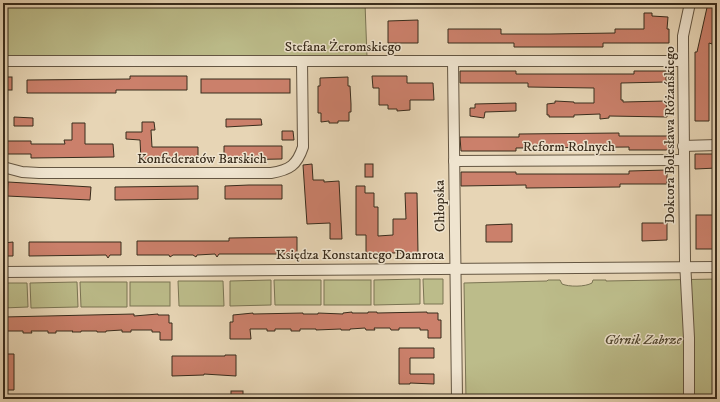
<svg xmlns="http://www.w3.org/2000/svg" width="720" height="402" viewBox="0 0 720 402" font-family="'IM FELL DW Pica',serif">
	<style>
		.green { fill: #bcbc8a; stroke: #7a7453 }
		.building { fill: #cb806b; stroke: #392c1c }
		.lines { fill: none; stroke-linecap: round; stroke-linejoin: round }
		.minor-casing { stroke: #645642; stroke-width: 12 }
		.minor { stroke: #efe4cf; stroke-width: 10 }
		.labels { text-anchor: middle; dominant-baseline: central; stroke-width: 3; stroke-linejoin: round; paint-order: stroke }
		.street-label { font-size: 14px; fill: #392c1c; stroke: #efe4cf }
		.park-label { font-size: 14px; font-style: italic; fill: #534932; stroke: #efe4cf }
	</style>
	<rect width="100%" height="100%" fill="#e7d5b5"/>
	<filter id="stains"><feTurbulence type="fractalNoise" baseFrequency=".005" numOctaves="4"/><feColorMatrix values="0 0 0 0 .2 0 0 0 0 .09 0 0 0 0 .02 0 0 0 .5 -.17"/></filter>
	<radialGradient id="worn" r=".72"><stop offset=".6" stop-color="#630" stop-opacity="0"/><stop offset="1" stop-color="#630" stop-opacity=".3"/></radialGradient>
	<g class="green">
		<polygon points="3,3 365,3 367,57 3,58"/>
		<polygon points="420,279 420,304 374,305 374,280"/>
		<polygon points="423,279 443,279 443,304 424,304"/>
		<path d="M717 279V399H466L464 283 547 281 548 280H560L562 284C569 287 585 287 592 283L593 280H606V281Z"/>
		<polygon points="271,280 271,305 230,306 230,281"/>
		<polygon points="274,280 321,280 321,305 275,305"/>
		<rect x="324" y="280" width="47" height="25"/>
		<polygon points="178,281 223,281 224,306 179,306"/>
		<polygon points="77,282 78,307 31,308 30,283"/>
		<polygon points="80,282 127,282 127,307 81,307"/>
		<rect x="130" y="282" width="40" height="24"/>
		<polygon points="3,283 27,283 28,307 3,308"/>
	</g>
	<g class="building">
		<polygon points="708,3 717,3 717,24 712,44 709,43 709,121 695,121 695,52 697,52"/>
		<polygon points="644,13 652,13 652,16 668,17 667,29 669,29 669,43 603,43 603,47 514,47 514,43 448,43 448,29 501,29 501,34 550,34 615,33 615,29 644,29"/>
		<polygon points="418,20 418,43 388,43 388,21"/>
		<polygon points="460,71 516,71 516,74 634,74 634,71 666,71 666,82 621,83 621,100 623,100 623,102 666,101 667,117 609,116 609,118 600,119 600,114 574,115 574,117 549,117 549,115 547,115 547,104 555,103 555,101 574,102 574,103 594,103 594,88 528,87 528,83 460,83"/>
		<polygon points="130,76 187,76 187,90 116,90 116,93 27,93 27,80 130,79"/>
		<polygon points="372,76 407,76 407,83 433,83 434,100 410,100 410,110 397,111 397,109 388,109 388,105 379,105 379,88 373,88"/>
		<rect x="3" y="77" width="9" height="13"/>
		<polygon points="348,77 348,86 350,86 351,104 351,112 349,112 349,121 338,121 338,123 329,123 329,121 321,122 321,113 318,113 318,86 320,86 320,78"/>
		<rect x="201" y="79" width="89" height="14"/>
		<polygon points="516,103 516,111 485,112 484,118 470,116 470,108 475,108 475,104"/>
		<polygon points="14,117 33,118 33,126 14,126"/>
		<polygon points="226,119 261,119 262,125 226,127"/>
		<polygon points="142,122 154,122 155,130 151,130 152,147 198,147 198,160 141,160 140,140 126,139 126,132 142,132"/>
		<polygon points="72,123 85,123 85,144 113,144 114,157 31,158 31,154 3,154 3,141 31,141 31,144 65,144 64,140 72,140"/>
		<polygon points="282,131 293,131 294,140 282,140"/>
		<polygon points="619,133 619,136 672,136 672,150 629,150 629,147 516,148 516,151 461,151 460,137 519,137 519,134"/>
		<polygon points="224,146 282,146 282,159 224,160"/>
		<polygon points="695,154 717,154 717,168 695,169"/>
		<polygon points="312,164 313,180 324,180 324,182 339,181 342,239 330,239 330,223 307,224 303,165"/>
		<rect x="365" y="164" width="8" height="13"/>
		<polygon points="667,170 667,184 620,184 620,187 526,188 526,185 461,186 461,172 516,172 516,174 629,174 629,171"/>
		<polygon points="8,182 91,187 90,200 7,196"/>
		<polygon points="249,185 282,185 282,199 225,199 225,186"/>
		<polygon points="198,186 198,199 115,200 115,187"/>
		<polygon points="356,186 365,186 365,193 374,193 374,207 378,207 378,236 393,235 393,219 406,219 405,193 417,193 418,253 366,253 366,235 356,235"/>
		<rect x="696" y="215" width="21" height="34"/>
		<polygon points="642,223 667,223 667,240 642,241"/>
		<polygon points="512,224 512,242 486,242 486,225"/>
		<polygon points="297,237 297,254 219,254 217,257 215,254 197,255 196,257 193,255 173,255 170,257 169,255 137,255 137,241 229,241 229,238"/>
		<polygon points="13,242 13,256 3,256 3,243"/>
		<polygon points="29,242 121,242 121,255 110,255 108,258 106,255 29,256"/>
		<polygon points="352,312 352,313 368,313 368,312 377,312 377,313 427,312 427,313 438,313 438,320 441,320 441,338 428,338 428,330 420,330 420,328 399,328 399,330 391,330 390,328 374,328 375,330 366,330 365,328 350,329 350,330 341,330 341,329 316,330 316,329 300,329 300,331 291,331 291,329 275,329 275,331 267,331 267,329 250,329 251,339 230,339 230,322 233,322 233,315 253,313 253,314 303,313 303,314 318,314 318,313 343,314 343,313"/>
		<polygon points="134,314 134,316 158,314 158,315 169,315 169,323 172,323 172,340 160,340 160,332 152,332 152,330 131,330 131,332 122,332 122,330 106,331 106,332 97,332 97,331 81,331 81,332 72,332 73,331 56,331 56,333 48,333 48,331 31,331 32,333 23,333 23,331 3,331 3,317"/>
		<polygon points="399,348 434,348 434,358 410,358 410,374 434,374 434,384 410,383 410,384 399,384"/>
		<polygon points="5,354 14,354 14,390 3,390 3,356 5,356"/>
		<polygon points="225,355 236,355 236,376 204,374 204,375 172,376 172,356 225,356"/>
		<rect x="231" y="391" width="12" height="8"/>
	</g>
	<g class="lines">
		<g class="minor-casing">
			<g id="minor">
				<polyline points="3,61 683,61"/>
				<polyline points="453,61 457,399"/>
				<polyline points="683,146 717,145"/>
				<polyline points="454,161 684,160"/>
				<path d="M3 167 22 172 39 173H271C290 170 297 165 303 147L302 61"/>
				<polyline points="3,272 717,267"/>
				<polyline points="689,399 689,338 685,261 683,44 683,36 690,3"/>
			</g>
		</g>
		<use href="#minor" class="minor"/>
	</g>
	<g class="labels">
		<g class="street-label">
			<text x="343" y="47">Stefana Żeromskiego</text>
			<text transform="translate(670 135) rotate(-90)">Doktora Bolesława Różańskiego</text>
			<text x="569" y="147">Reform Rolnych</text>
			<text x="202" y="159">Konfederatów Barskich</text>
			<text transform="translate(440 206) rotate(-91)">Chłopska</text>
			<text x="360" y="255">Księdza Konstantego Damrota</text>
		</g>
		<g class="park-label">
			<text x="643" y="340">Górnik Zabrze</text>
		</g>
	</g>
	<rect width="720" height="402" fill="none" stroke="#e7d5b5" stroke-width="16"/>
	<rect x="4" y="4" width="712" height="394" fill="none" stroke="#392c1c" stroke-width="2"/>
	<rect x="8" y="8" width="704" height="386" fill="none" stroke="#392c1c"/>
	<rect width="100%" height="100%" filter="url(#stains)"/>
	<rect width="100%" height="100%" fill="url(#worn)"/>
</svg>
